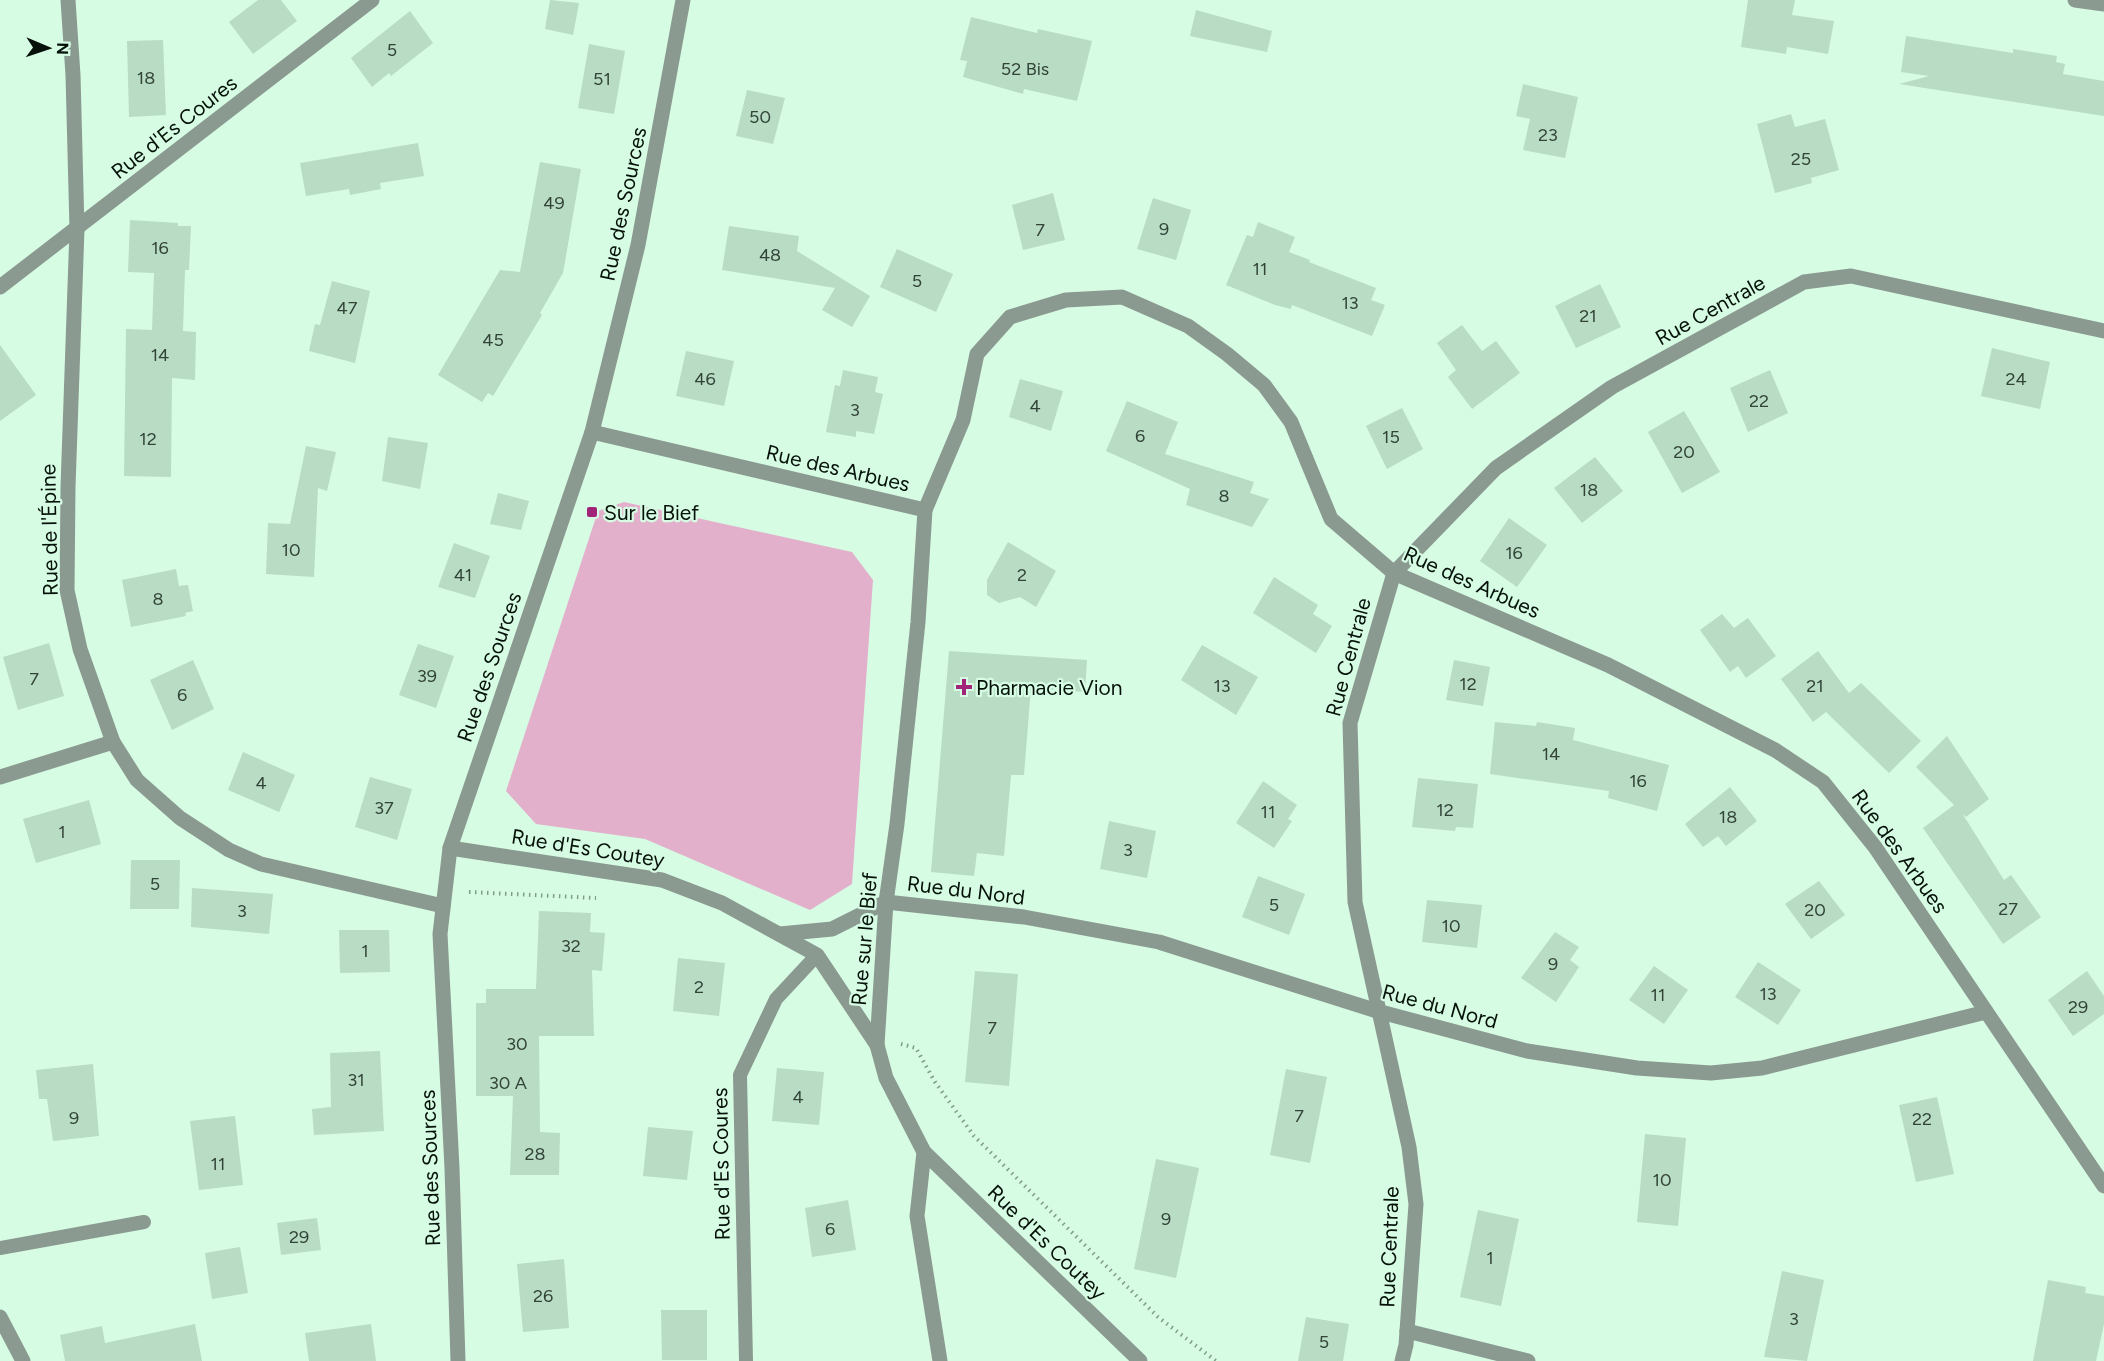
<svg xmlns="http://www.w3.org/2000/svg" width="2104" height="1361" viewBox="0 0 2104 1361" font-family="Figtree,sans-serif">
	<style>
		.green { fill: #e3b0cc }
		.building { fill: #b8dcc4 }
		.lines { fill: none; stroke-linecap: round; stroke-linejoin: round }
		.path { stroke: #819c8b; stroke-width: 4; stroke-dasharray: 1.5 4.5; stroke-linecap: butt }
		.service { stroke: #8b9a90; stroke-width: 14 }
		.minor { stroke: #8b9a90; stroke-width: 15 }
		.tertiary { stroke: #8b9a90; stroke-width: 15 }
		.poi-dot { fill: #a12478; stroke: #d7fce4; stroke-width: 2 }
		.labels { text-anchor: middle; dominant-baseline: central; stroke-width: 4.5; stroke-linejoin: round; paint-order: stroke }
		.number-label { font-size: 18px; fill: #324438 }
		.street-label { font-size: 21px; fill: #051109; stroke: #d7fce4 }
		.poi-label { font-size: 21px; fill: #051109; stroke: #d7fce4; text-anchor: start }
	</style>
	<rect width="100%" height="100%" fill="#d7fce4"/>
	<polygon class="green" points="624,502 852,552 873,580 852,884 810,910 645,839 536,824 506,791 598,511"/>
	<g class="building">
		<polygon points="258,0 281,0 297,21 253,54 229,22"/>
		<polygon points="550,0 579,3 573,35 545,29"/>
		<polygon points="1748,0 1795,0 1792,15 1834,21 1828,54 1787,47 1786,54 1741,47"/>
		<polygon points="1196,10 1272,31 1267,52 1190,36"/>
		<polygon points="410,11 433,43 391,76 389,73 372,87 351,58"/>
		<polygon points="971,17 1037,33 1038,29 1092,41 1077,101 1024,89 1023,94 963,77 967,61 960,60"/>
		<polygon points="1906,36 2013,53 2013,49 2057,56 2056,62 2065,64 2063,74 2104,81 2104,116 1899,84 1929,76 1901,72"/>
		<polygon points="163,40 166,115 129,117 127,41"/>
		<polygon points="589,44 625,51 614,114 578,108"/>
		<polygon points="1523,84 1578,97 1565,158 1523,150 1530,119 1516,116"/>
		<polygon points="747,90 785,98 773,144 736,136"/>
		<polygon points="1791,114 1795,127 1825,119 1839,170 1811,178 1812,183 1775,193 1757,124"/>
		<polygon points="418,143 424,176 380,183 381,189 350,195 349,189 306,196 300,163"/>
		<polygon points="540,162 581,169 563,273 540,313 542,315 493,396 488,393 482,402 438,375 500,270 520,272"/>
		<polygon points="1053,193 1065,240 1023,250 1012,205"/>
		<polygon points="1153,198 1191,210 1176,260 1137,249"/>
		<polygon points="130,220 178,223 178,226 191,226 189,270 185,270 183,331 196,332 195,380 172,378 171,477 124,476 126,329 152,330 154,273 128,272"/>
		<polygon points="1258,222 1295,237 1289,252 1310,260 1309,262 1376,288 1371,300 1385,305 1372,336 1292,305 1291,309 1275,305 1226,285 1247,235 1253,237"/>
		<polygon points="729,226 799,236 797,251 870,296 852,327 822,310 835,288 722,270"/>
		<polygon points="897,249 953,274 936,312 880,287"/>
		<polygon points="332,281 370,291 355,363 309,351 315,324 320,325"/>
		<polygon points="1600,284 1621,327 1576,348 1555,306"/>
		<polygon points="1462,325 1482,351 1496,341 1520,373 1472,409 1448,377 1456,370 1437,343"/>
		<polygon points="0,345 36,395 0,421"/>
		<polygon points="1992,348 2050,362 2040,409 1981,396"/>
		<polygon points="686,351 734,361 724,406 676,396"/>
		<polygon points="843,370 878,377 875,392 883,394 874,434 856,431 856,437 826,432 835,385 840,386"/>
		<polygon points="1770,370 1788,413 1748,432 1730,388"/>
		<polygon points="1020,379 1063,391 1051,431 1009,417"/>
		<polygon points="1127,401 1178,422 1165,454 1254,482 1250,493 1269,499 1252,527 1186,505 1190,489 1106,451"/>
		<polygon points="1402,408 1423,449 1387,469 1366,426"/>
		<polygon points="1684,411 1720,472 1682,493 1648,432"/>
		<polygon points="388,437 428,443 420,489 382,481"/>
		<polygon points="306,446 336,452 327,491 318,488 314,577 266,574 268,523 290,524"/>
		<polygon points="1595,457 1623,491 1582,523 1554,488"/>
		<polygon points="498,493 529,501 521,530 490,524"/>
		<polygon points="1509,518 1547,545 1517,587 1480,561"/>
		<polygon points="1008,542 1056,571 1036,607 1020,597 999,603 987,595 987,580"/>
		<polygon points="454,543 490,556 475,598 438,587"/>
		<polygon points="176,569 179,586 188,585 193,611 185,613 186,616 131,627 122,580"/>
		<polygon points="1274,577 1318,605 1313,614 1332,626 1316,653 1253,613"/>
		<polygon points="1722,614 1734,628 1748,618 1776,656 1746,678 1738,666 1730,672 1700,630"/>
		<polygon points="49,643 64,696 18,710 3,657"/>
		<polygon points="418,644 454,656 436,708 399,695"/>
		<polygon points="1202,645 1258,677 1236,715 1181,680"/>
		<polygon points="949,651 1087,660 1085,692 1031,688 1024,775 1011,775 1004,856 977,853 974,876 931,872"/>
		<polygon points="1818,651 1849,693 1861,683 1921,741 1889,773 1826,712 1813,722 1781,679"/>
		<polygon points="193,660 214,709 172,730 150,680"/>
		<polygon points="1454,660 1490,667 1483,706 1446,700"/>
		<polygon points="1495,722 1536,726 1537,722 1575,728 1573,740 1669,765 1657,811 1608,798 1609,791 1490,774"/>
		<polygon points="1947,736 1989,799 1966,817 1962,813 2004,880 2011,875 2041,917 2003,944 1923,828 1954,805 1916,767"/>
		<polygon points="243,752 295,775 279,812 228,790"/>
		<polygon points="370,777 412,789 397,840 355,827"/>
		<polygon points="1418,778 1478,784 1473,828 1456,827 1455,831 1412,827"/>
		<polygon points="1263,781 1297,805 1288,819 1292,821 1274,848 1236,823"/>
		<polygon points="1730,787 1757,821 1726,846 1718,836 1703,847 1685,824"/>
		<polygon points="89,800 101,844 36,863 23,819"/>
		<polygon points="1109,821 1156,831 1147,878 1100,869"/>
		<polygon points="131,860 180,860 179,909 130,909"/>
		<polygon points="1258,876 1305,894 1289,935 1242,917"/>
		<polygon points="1819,881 1845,915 1811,939 1785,904"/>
		<polygon points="192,888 273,894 269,934 191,927"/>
		<polygon points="1427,900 1482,905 1477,948 1422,942"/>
		<polygon points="539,911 591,913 590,932 605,933 602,971 592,970 594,1036 539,1036 540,1132 560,1133 559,1175 510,1175 513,1096 476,1096 476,1003 486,1003 486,989 536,989"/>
		<polygon points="339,930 389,930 390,972 340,973"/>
		<polygon points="1555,932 1579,947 1570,960 1579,967 1556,1002 1521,978"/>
		<polygon points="678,958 725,963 719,1016 673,1011"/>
		<polygon points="1758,962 1801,990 1778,1025 1735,997"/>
		<polygon points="1654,966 1688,990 1664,1024 1629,1000"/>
		<polygon points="975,971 1018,974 1009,1086 965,1082"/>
		<polygon points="2087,971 2104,996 2104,1014 2073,1036 2048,1000"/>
		<polygon points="380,1051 384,1131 314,1135 312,1109 331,1107 330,1053"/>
		<polygon points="93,1064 99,1136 53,1141 47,1099 39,1099 36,1070"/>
		<polygon points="777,1068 824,1072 819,1125 772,1121"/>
		<polygon points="1286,1069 1327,1077 1310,1163 1270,1155"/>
		<polygon points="1937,1097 1954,1174 1916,1182 1899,1105"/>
		<polygon points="235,1116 243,1185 199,1190 190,1121"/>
		<polygon points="648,1127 693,1131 687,1180 643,1176"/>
		<polygon points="1645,1134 1686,1138 1678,1226 1637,1222"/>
		<polygon points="1156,1159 1199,1168 1176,1278 1134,1269"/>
		<polygon points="848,1200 856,1250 812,1257 805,1208"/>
		<polygon points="1478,1210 1519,1219 1501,1306 1460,1297"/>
		<polygon points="317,1218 321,1250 281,1255 277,1223"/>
		<polygon points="240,1247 248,1293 212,1299 205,1253"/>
		<polygon points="564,1259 569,1328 523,1332 517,1264"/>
		<polygon points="1782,1271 1824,1280 1807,1361 1764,1357"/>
		<polygon points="2048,1280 2086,1287 2085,1293 2104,1296 2104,1324 2096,1361 2033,1361"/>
		<polygon points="661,1310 707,1310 707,1360 662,1360"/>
		<polygon points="1306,1317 1349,1324 1343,1361 1298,1361"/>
		<polygon points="195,1324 202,1361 65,1361 60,1335 102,1326 105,1343"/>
		<polygon points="371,1324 376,1361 309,1361 305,1333"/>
	</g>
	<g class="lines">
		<g class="path">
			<polyline points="469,892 596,898"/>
			<polyline points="901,1044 916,1048 935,1082 974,1136 1158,1317 1216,1361"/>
		</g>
		<g class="service">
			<polyline points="0,1248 144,1222"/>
			<polyline points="746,1361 740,1075 776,999 817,955"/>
		</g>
		<g class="minor">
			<polyline points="68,0 73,75 77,229 68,487 67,590 80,649 113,742 137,780 180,818 229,850 261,864 443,906"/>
			<polyline points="2075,0 2104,4"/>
			<polyline points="0,287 372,0"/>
			<polyline points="592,432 925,510"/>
			<polyline points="0,777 113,742"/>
			<polyline points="450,848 662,880 722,903 817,955 877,1045"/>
			<polyline points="886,902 1024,917 1159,942 1377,1011 1527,1051 1637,1068 1711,1073 1762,1068 1986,1012"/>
			<polyline points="780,934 832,929 886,902"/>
			<polyline points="924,1152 1140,1361"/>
			<polyline points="0,1317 23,1361"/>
			<polyline points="1407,1331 1528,1361"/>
			<polyline points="940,1361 917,1216 924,1152 886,1078 877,1045 886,902 897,824 918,622 925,510 963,420 977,354 1010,317 1066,300 1122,297 1188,326 1227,354 1264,385 1291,422 1331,519 1394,573 1608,665 1775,750 1823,782 1875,847 2104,1186"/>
			<polyline points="1402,1361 1406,1345 1416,1204 1409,1147 1355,902 1350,723 1394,573 1496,468 1612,387 1804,282 1851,276 2104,331"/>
		</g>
		<polyline class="tertiary" points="458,1361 452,1168 440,934 450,848 592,432 638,245 683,0"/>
	</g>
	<g class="poi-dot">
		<rect x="586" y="506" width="12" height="12" rx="3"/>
		<path d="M961 678h6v6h6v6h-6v6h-6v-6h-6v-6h6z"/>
	</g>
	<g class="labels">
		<g class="number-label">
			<text x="392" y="50">5</text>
			<text x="1025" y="69">52 Bis</text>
			<text x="146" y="78">18</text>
			<text x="602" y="79">51</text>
			<text x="760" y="117">50</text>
			<text x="1548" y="135">23</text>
			<text x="1801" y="159">25</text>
			<text x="554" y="203">49</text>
			<text x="1164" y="229">9</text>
			<text x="1040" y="230">7</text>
			<text x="160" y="248">16</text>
			<text x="770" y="255">48</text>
			<text x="1260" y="269">11</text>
			<text x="917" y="281">5</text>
			<text x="1350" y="303">13</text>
			<text x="347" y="308">47</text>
			<text x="1588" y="316">21</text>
			<text x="493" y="340">45</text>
			<text x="160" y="355">14</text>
			<text x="705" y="379">46</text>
			<text x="2016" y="379">24</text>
			<text x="1759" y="401">22</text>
			<text x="1035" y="406">4</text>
			<text x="855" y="410">3</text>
			<text x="1140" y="436">6</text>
			<text x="1391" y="437">15</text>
			<text x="148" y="439">12</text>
			<text x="1684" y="452">20</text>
			<text x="1589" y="490">18</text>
			<text x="1224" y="496">8</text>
			<text x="291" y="550">10</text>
			<text x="1514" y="553">16</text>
			<text x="463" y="575">41</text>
			<text x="1022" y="575">2</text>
			<text x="158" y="599">8</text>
			<text x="427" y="676">39</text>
			<text x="34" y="679">7</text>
			<text x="1468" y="684">12</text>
			<text x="1222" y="686">13</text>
			<text x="1815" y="686">21</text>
			<text x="182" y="695">6</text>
			<text x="1551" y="754">14</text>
			<text x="1638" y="781">16</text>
			<text x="261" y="783">4</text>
			<text x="384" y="808">37</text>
			<text x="1445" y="810">12</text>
			<text x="1268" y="812">11</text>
			<text x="1728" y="817">18</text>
			<text x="62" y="832">1</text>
			<text x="1128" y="850">3</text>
			<text x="155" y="884">5</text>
			<text x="1274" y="905">5</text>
			<text x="2008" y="909">27</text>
			<text x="1815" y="910">20</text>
			<text x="242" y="911">3</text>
			<text x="1451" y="926">10</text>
			<text x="571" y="946">32</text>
			<text x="365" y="951">1</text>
			<text x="1553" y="964">9</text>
			<text x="699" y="987">2</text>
			<text x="1768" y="994">13</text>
			<text x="1658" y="995">11</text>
			<text x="2078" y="1007">29</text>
			<text x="992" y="1028">7</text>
			<text x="517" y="1044">30</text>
			<text x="356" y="1080">31</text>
			<text x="508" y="1083">30 A</text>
			<text x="798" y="1097">4</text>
			<text x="1299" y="1116">7</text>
			<text x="74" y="1118">9</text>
			<text x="1922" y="1119">22</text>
			<text x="535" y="1154">28</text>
			<text x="218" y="1164">11</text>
			<text x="1662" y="1180">10</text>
			<text x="1166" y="1219">9</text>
			<text x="830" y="1229">6</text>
			<text x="299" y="1237">29</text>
			<text x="1490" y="1258">1</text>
			<text x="543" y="1296">26</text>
			<text x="1794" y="1319">3</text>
			<text x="1324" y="1342">5</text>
		</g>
		<g class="street-label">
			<text transform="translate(174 127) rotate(-38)">Rue d'Es Coures</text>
			<text transform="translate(623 204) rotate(-78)">Rue des Sources</text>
			<text transform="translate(1710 310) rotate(-29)">Rue Centrale</text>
			<text transform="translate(838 468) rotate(13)">Rue des Arbues</text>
			<text transform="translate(49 530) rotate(-91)">Rue de l'Épine</text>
			<text transform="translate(1472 582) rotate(24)">Rue des Arbues</text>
			<text transform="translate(1348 657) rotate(-75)">Rue Centrale</text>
			<text transform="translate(489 667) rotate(-71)">Rue des Sources</text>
			<text transform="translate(588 848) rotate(9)">Rue d'Es Coutey</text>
			<text transform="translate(1900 851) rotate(54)">Rue des Arbues</text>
			<text transform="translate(966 890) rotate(7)">Rue du Nord</text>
			<text transform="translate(864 939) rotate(-85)">Rue sur le Bief</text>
			<text transform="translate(1440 1006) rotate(15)">Rue du Nord</text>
			<text transform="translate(721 1164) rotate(-91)">Rue d'Es Coures</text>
			<text transform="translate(430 1168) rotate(-92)">Rue des Sources</text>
			<text transform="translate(1047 1242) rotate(44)">Rue d'Es Coutey</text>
			<text transform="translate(1389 1247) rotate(-88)">Rue Centrale</text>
		</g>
		<g class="poi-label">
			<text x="604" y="512">Sur le Bief</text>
			<text x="976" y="687">Pharmacie Vion</text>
		</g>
	</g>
	<g transform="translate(48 48) rotate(92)" stroke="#d7fce4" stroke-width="4.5" paint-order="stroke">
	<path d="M0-4.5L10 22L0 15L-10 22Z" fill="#051109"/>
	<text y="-9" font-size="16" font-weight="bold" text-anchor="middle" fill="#051109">N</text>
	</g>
</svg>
